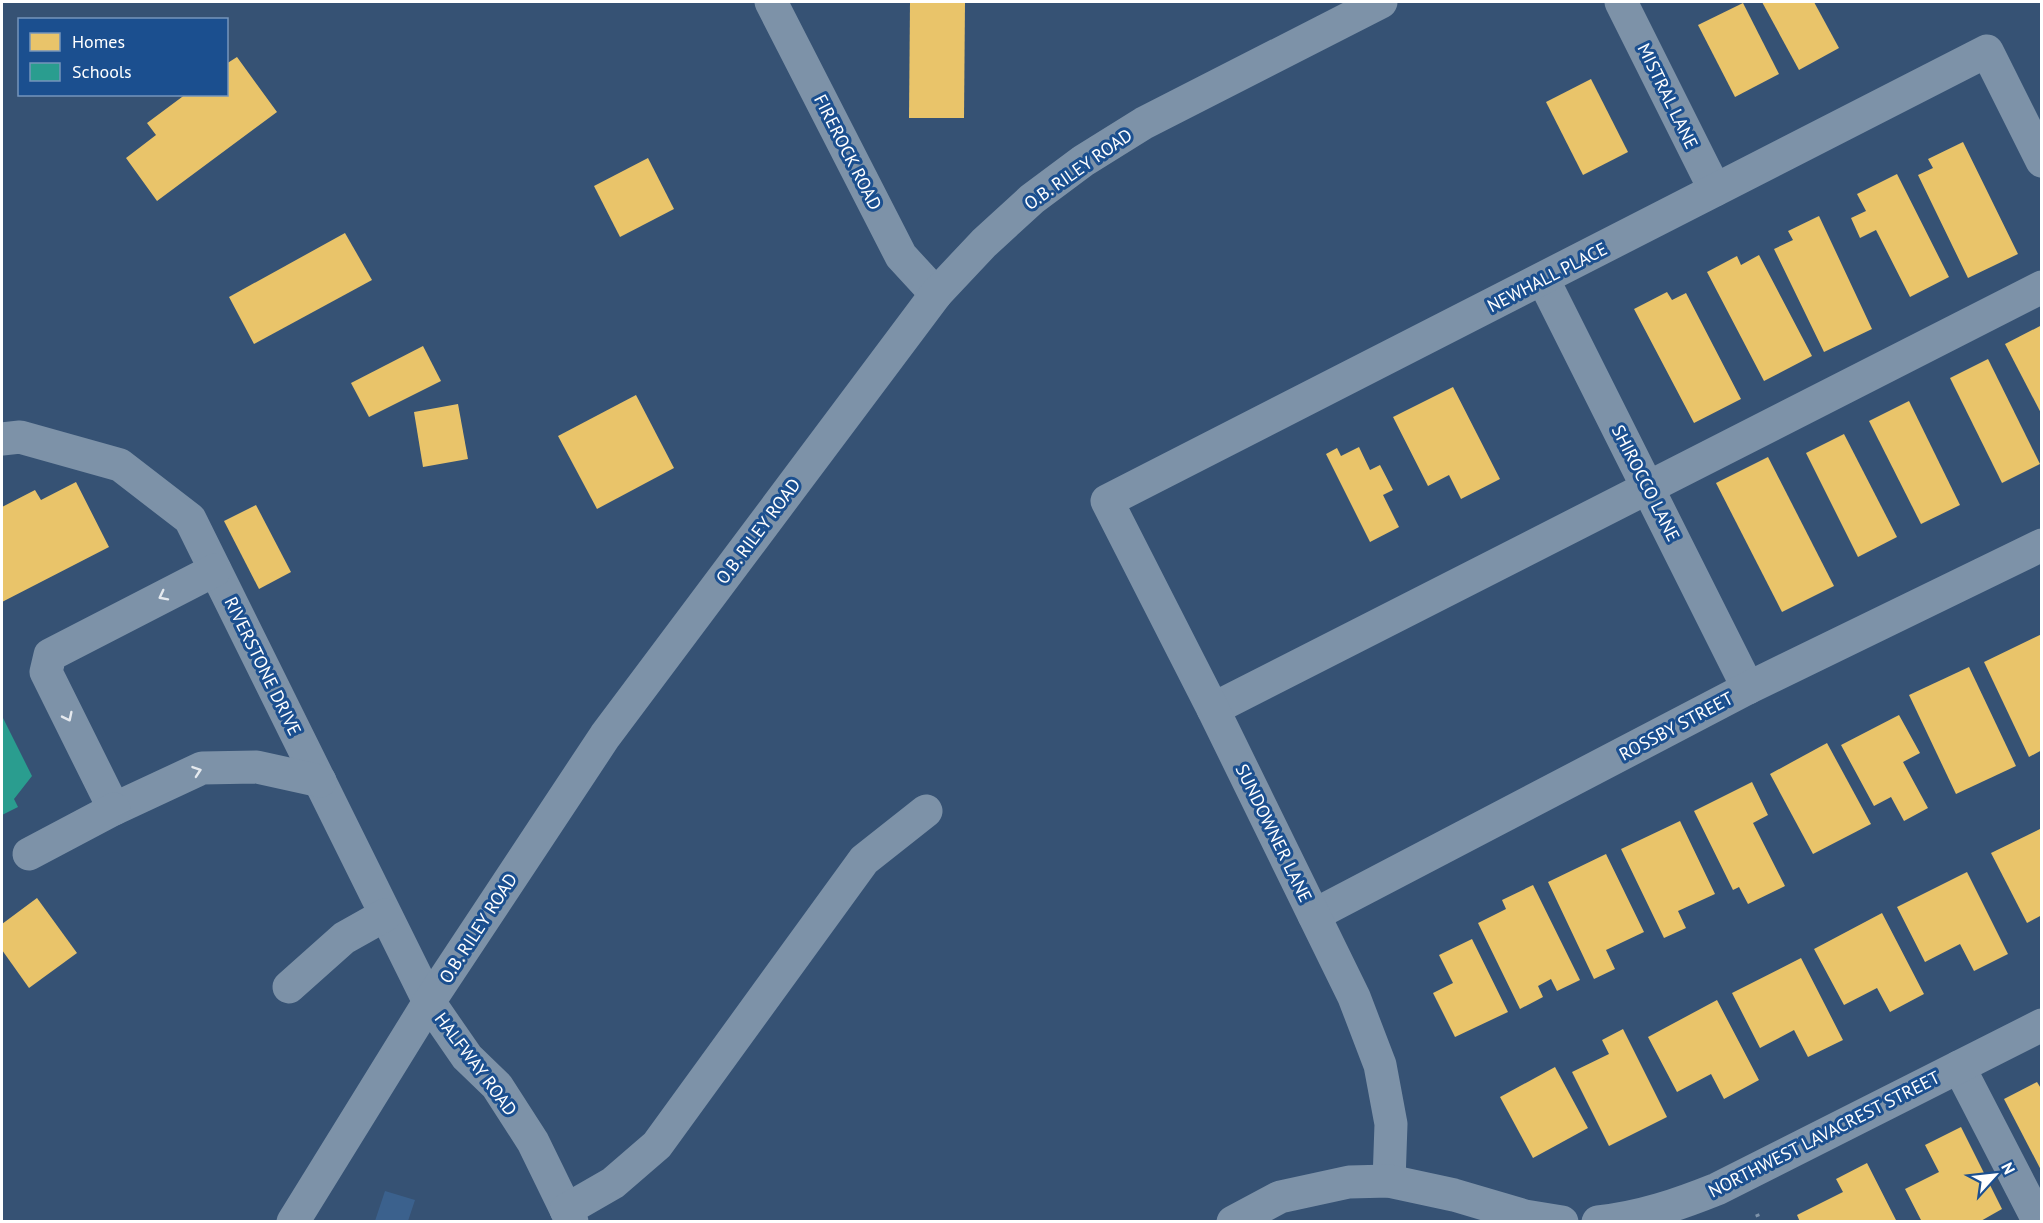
<svg xmlns="http://www.w3.org/2000/svg" width="2043" height="1223" viewBox="0 0 2043 1223" font-family="'PT Sans',sans-serif">
	<style>
		.water { fill: #3b618d }
		.homes { fill: #e9c46a }
		.schools { fill: #2a9d8f }
		.lines { fill: none; stroke-linecap: round; stroke-linejoin: round }
		.path { stroke: #7d92a8; stroke-width: 4; stroke-dasharray: 3 4.5; stroke-linecap: butt }
		.minor { stroke: #7d92a8; stroke-width: 33 }
		.oneway { stroke: #e5e9ee }
		.labels { text-anchor: middle; dominant-baseline: central; stroke-width: 6; stroke-linejoin: round; paint-order: stroke }
		.street-label { font-size: 18px; fill: #fff; stroke: #1b4f8f }
	</style>
	<rect width="100%" height="100%" fill="#365274"/>
	<polygon class="water" points="385,1191 415,1200 408,1221 375,1221"/>
	<g class="homes">
		<polygon points="910,2 965,2 964,118 909,118"/>
		<polygon points="1762,2 1814,2 1839,48 1799,70"/>
		<polygon points="1743,3 1779,74 1735,97 1698,25"/>
		<polygon points="237,57 277,112 157,201 126,158 156,135 147,123 186,94 226,94 226,64"/>
		<polygon points="1591,79 1628,152 1583,175 1546,102"/>
		<polygon points="1963,142 2018,254 1968,278 1918,175 1933,168 1928,159"/>
		<polygon points="648,158 674,209 620,237 594,186"/>
		<polygon points="1897,174 1949,277 1910,297 1876,230 1860,238 1851,218 1866,211 1857,194"/>
		<polygon points="1819,216 1872,329 1824,352 1774,249 1793,240 1788,231"/>
		<polygon points="345,233 372,280 254,344 229,297"/>
		<polygon points="1759,255 1812,356 1764,381 1707,272 1737,256 1741,265"/>
		<polygon points="1667,292 1672,300 1686,293 1741,399 1694,423 1634,309"/>
		<polygon points="2042,325 2042,415 2005,344"/>
		<polygon points="423,346 441,381 369,417 351,383"/>
		<polygon points="1988,359 2040,464 2002,483 1950,378"/>
		<polygon points="1453,387 1500,479 1461,499 1449,475 1428,486 1393,417"/>
		<polygon points="636,395 674,468 597,509 558,436"/>
		<polygon points="1909,401 1960,505 1921,524 1869,421"/>
		<polygon points="458,404 468,459 423,467 414,412"/>
		<polygon points="1844,434 1897,537 1858,557 1806,453"/>
		<polygon points="1359,447 1370,470 1380,465 1393,490 1383,495 1399,527 1370,542 1326,454 1337,448 1341,456"/>
		<polygon points="1768,457 1834,586 1782,612 1716,483"/>
		<polygon points="76,482 109,547 2,602 2,507 35,490 41,500"/>
		<polygon points="256,505 291,572 259,589 224,521"/>
		<polygon points="2042,634 2042,750 2029,757 1984,662"/>
		<polygon points="1969,667 2016,766 1956,794 1909,695"/>
		<polygon points="1899,715 1920,753 1903,762 1928,808 1904,821 1891,797 1874,806 1841,745"/>
		<polygon points="1827,743 1871,824 1813,854 1770,774"/>
		<polygon points="1752,782 1768,815 1753,823 1785,886 1748,904 1739,887 1733,890 1694,811"/>
		<polygon points="1680,821 1715,894 1678,911 1686,928 1664,938 1621,849"/>
		<polygon points="2042,828 2042,915 2027,923 1991,853"/>
		<polygon points="1606,854 1644,932 1606,950 1615,969 1594,979 1548,882"/>
		<polygon points="1967,872 2008,954 1974,971 1960,944 1925,962 1897,907"/>
		<polygon points="1533,885 1580,980 1557,991 1551,979 1538,986 1543,997 1520,1009 1478,923 1506,909 1502,900"/>
		<polygon points="37,898 77,953 29,988 2,950 2,924"/>
		<polygon points="1882,913 1924,994 1890,1012 1877,988 1844,1005 1814,949"/>
		<polygon points="1472,939 1508,1012 1455,1037 1433,993 1453,983 1439,955"/>
		<polygon points="1801,958 1843,1040 1808,1057 1794,1030 1760,1048 1732,993"/>
		<polygon points="1717,1000 1759,1080 1724,1099 1711,1074 1677,1092 1648,1037"/>
		<polygon points="1623,1029 1667,1117 1609,1146 1572,1072 1609,1054 1602,1040"/>
		<polygon points="1555,1067 1588,1128 1533,1158 1500,1097"/>
		<polygon points="2037,1082 2042,1090 2042,1172 2004,1099"/>
		<polygon points="1961,1127 2002,1209 1979,1222 1922,1222 1905,1189 1939,1172 1925,1145"/>
		<polygon points="1867,1163 1897,1222 1800,1222 1797,1215 1843,1192 1836,1179"/>
	</g>
	<polygon class="schools" points="2,716 32,776 14,799 18,807 2,815"/>
	<g class="lines">
		<polyline class="path" points="1757,1214 1760,1222"/>
		<g class="minor">
			<polyline points="771,2 901,256 936,294"/>
			<polyline points="1621,2 1715,190"/>
			<polyline points="1543,279 1748,688"/>
			<polyline points="2,439 20,437 120,465 190,519 429,1002 467,1057 497,1086 533,1142 572,1222"/>
			<polyline points="215,570 50,655 46,672 114,809 202,768 257,767 320,781"/>
			<polyline points="1213,709 2042,287"/>
			<polyline points="29,854 114,809"/>
			<polyline points="1314,915 1748,688 2042,545"/>
			<polyline points="289,987 344,938 385,915"/>
			<polyline points="1959,1067 2039,1222"/>
			<polyline points="1389,1181 1391,1124 1380,1065 1354,997 1213,709 1107,501 1987,51 2042,161"/>
			<polyline points="566,1210 613,1183 657,1145 864,860 926,811"/>
			<polyline points="293,1222 429,1002 605,736 936,294 984,243 1032,199 1083,161 1144,123 1381,2"/>
			<polyline points="1233,1222 1280,1197 1349,1182 1389,1181 1454,1195 1525,1216 1562,1222"/>
			<path d="M1598 1222C1642 1217 1677 1205 1717 1189L2042 1025"/>
		</g>
	</g>
	<defs><path id="oneway-chevron" d="M-2-3.5L2.5 0L-2 3.5" fill="none" stroke-width="1.6" stroke-linecap="round" stroke-linejoin="round" transform="scale(1.5)"/></defs>
	<g class="oneway">
		<use href="#oneway-chevron" transform="translate(163 596) rotate(153)"/>
		<use href="#oneway-chevron" transform="translate(68 717) rotate(64)"/>
		<use href="#oneway-chevron" transform="translate(197 771) rotate(-19)"/>
	</g>
	<g class="labels">
		<g class="street-label">
			<text transform="translate(1668 96) rotate(64)">MISTRAL LANE</text>
			<text transform="translate(848 152) rotate(63)">FIREROCK ROAD</text>
			<text transform="translate(1078 169) rotate(-35)">O.B. RILEY ROAD</text>
			<text transform="translate(1547 277) rotate(-27)">NEWHALL PLACE</text>
			<text transform="translate(1646 483) rotate(63)">SHIROCCO LANE</text>
			<text transform="translate(758 531) rotate(-53)">O.B. RILEY ROAD</text>
			<text transform="translate(263 666) rotate(64)">RIVERSTONE DRIVE</text>
			<text transform="translate(1676 726) rotate(-28)">ROSSBY STREET</text>
			<text transform="translate(1274 833) rotate(64)">SUNDOWNER LANE</text>
			<text transform="translate(478 928) rotate(-57)">O.B. RILEY ROAD</text>
			<text transform="translate(476 1064) rotate(53)">HALFWAY ROAD</text>
			<text transform="translate(1824 1134) rotate(-27)">NORTHWEST LAVACREST STREET</text>
		</g>
	</g>
	<rect width="2043" height="1223" fill="none" stroke="#ffffff" stroke-width="6"/>
	<rect x="18" y="18" width="210" height="78" fill="#1b4f8f" stroke="#7695bc" stroke-width="1.5"/>
	<rect x="30" y="33" width="30" height="18" fill="#e9c46a" stroke="#7695bc" stroke-width="1.5"/>
	<text x="72" y="48" font-size="18" fill="#ffffff">Homes</text>
	<rect x="30" y="63" width="30" height="18" fill="#2a9d8f" stroke="#7695bc" stroke-width="1.5"/>
	<text x="72" y="78" font-size="18" fill="#ffffff">Schools</text>
	<g transform="translate(1995 1175) rotate(63)" stroke="#1b4f8f" stroke-width="4.5" paint-order="stroke">
	<path d="M0-4.5L10 22L0 15L-10 22Z" fill="#ffffff"/>
	<text y="-9" font-size="16" font-weight="bold" text-anchor="middle" fill="#ffffff">N</text>
	</g>
</svg>
